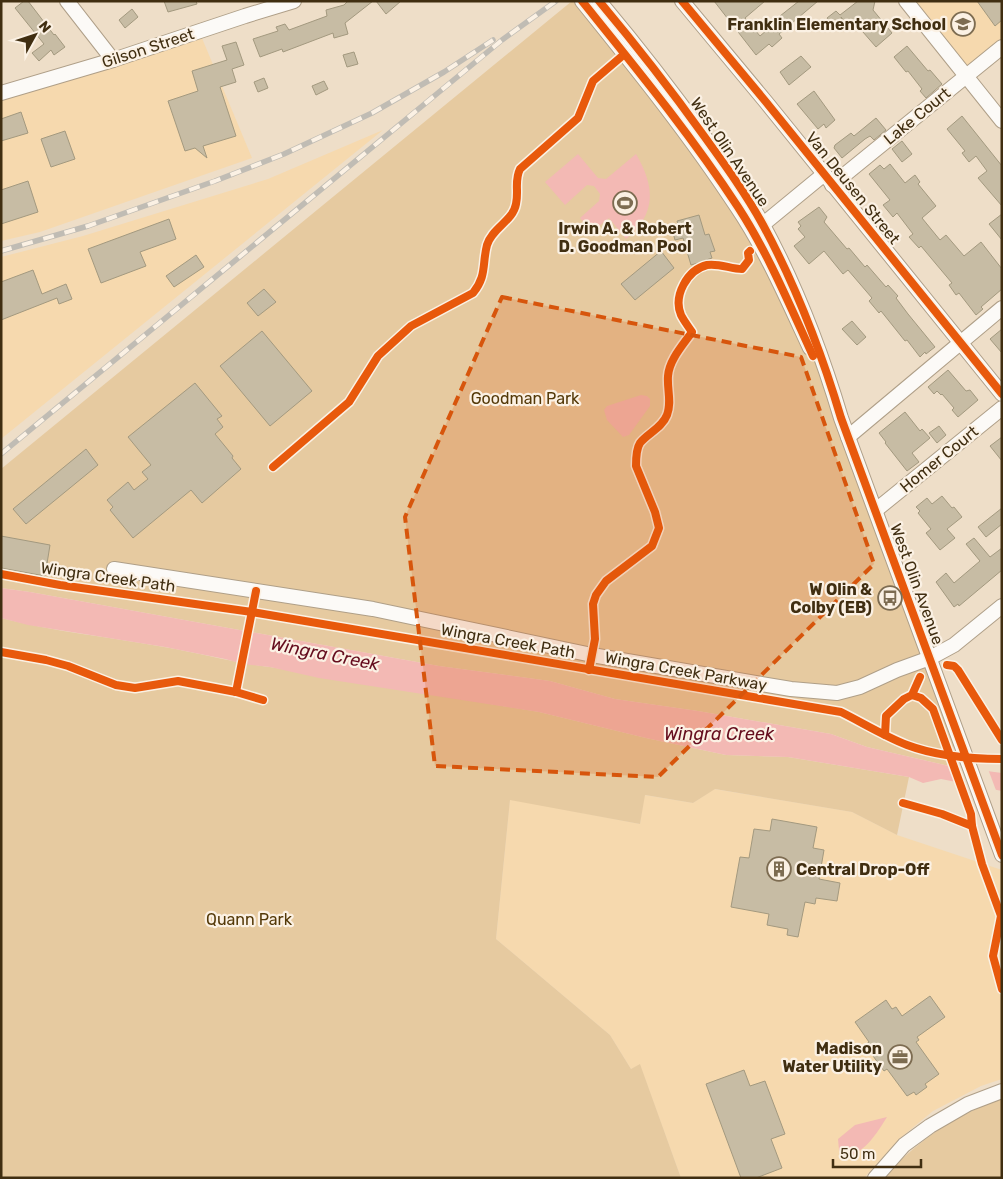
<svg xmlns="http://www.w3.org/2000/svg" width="1003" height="1179" viewBox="0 0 1003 1179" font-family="Rubik,sans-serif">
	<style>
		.built { fill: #f6d9ae }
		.green { fill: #e6caa0 }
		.water { fill: #f3b9b4 }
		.pier { fill: #eedec8 }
		.building { fill: #c7bca4; stroke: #a3997f }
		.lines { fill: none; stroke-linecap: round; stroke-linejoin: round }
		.minor-casing { stroke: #af9f88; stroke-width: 16 }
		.minor { stroke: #fcfaf7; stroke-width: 14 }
		.rail-casing { stroke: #c0bcb4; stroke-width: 5.5 }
		.rail { stroke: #fbf1e4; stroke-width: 4; stroke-dasharray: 11; stroke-linecap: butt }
		.cycleway-casing { stroke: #fbf1e4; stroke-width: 11 }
		.cycleway { stroke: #e8590c; stroke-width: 8 }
		.marked { fill: #d7550c; fill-opacity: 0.2; stroke: #d7550c; stroke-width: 4; stroke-dasharray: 10 6; stroke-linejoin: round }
		.labels { text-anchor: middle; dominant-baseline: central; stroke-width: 4.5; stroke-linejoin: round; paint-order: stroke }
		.poi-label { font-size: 16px; font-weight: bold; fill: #402e11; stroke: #fbf1e4; text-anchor: end }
		.street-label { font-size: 16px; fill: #402e11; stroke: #fbf1e4 }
		.park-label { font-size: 16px; fill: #543908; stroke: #fbf1e4 }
		.water-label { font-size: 18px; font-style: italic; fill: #650d1e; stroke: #fbf1e4 }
	</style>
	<rect width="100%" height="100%" fill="#eedec8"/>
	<g class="built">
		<polygon points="906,1 1002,1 1002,47 966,76"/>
		<polygon points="199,31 252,158 40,232 1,241 1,93"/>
		<polygon points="383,130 1,439 1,257 83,236 268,179"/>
		<polygon points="714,789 852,812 897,835 1002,870 1002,1079 981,1086 933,1111 899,1139 864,1178 681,1178 640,1065 631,1069 610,1035 496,939 510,799 640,824 644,795 693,803"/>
	</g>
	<g class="green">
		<polygon points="572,1 576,1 737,207 806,340 841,418 957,733 949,766 867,747 831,734 698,711 615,699 550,681 439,666 30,592 1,588 1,469"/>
		<path d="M1 618C55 632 110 637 164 647 200 653 234 663 270 667L539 712 646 738 726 755 788 757 909 777 897 835 852 812 715 789 693 803 645 795 640 824 510 800 496 939 610 1035 631 1069 640 1064 681 1178H1Z"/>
		<path d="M1002 1098V1178H884C916 1141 956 1115 1002 1098Z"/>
	</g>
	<g class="water">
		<path d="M578 154 598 178 606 179 636 154C655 187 657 213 626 239L609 218 592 232 580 218 599 201 600 194 594 186 587 185 565 205 545 182Z"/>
		<polygon points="641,395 647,396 650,399 650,406 629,435 623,437 607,420 604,410 607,406"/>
		<polygon points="1,588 30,592 439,666 550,681 615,699 698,711 831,734 867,747 949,766 1002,773 1002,791 941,779 923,783 909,777 788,757 726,755 646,738 539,712 319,678 270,667 243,664 225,659 165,647 28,625 1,618"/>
		<path d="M887 1117C877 1133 864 1155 844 1156L839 1150 838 1139 855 1125Z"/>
	</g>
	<polygon class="pier" points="950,764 988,769 997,793 958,785"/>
	<g class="building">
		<polygon points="24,1 28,1 54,35 55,34 65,47 54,55 51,50 39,61 32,53 44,44 15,8"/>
		<polygon points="164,1 196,1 197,4 168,12"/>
		<polygon points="348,1 373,1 345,23 348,34 334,38 333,33 283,52 282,49 260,57 253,39 278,31 276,27 285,24 289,30 327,16 326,10 344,5"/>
		<polygon points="376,1 401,1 386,14"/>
		<polygon points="714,1 765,1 745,18 760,36 781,18 780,16 799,1 818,1 779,34 782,38 772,47 769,44 756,55"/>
		<polygon points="858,1 875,1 873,10 892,33 876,47 856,24 854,25 851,21 847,25 841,17 842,19 833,27 827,18 836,11 840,15"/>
		<polygon points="977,1 1002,1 1002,20 995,26"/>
		<polygon points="132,9 138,17 125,28 119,20"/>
		<polygon points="236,42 244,65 232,69 236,82 220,87 236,136 203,146 207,158 195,148 185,151 168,101 198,91 192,71 227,60 222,46"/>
		<polygon points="907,46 928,71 930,70 942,84 926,98 920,91 922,89 908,71 906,72 894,57"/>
		<polygon points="354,52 358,64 347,67 343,55"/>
		<polygon points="801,56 811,67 789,85 780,72"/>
		<polygon points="264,78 268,88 258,92 254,82"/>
		<polygon points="324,81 328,89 316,95 312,86"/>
		<polygon points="814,91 835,120 826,128 824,124 818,129 797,104"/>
		<polygon points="21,112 28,133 1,141 1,119"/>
		<polygon points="962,116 1002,166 1002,206 978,178 987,171 976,156 969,162 962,153 965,151 947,129"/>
		<polygon points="876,118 886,130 874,140 870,136 865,139 842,158 834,148 835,145 851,133 854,136"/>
		<polygon points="65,131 75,159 51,167 41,139"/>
		<polygon points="902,141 912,154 902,162 892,149"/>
		<polygon points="890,164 905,183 915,175 920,182 918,184 936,206 922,218 940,240 946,235 964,256 981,242 1002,269 1002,289 981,307 983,309 976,315 959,293 956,295 949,285 952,283 936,264 921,246 919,248 909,237 913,234 897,213 893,217 883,205 890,200 869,174 880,165 884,169"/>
		<polygon points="28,181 38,212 1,224 1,190"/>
		<polygon points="819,207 827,217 824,222 847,249 849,248 865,267 867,265 886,287 888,285 898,296 896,298 908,314 935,347 926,354 925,352 920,357 907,340 905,341 881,311 879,313 869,301 872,298 848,270 843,274 824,251 809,264 794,246 805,237 798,229 801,226 798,222"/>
		<polygon points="1002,214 1002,240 989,224"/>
		<polygon points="699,215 705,235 709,234 715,251 710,252 712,258 706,260 701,264 698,263 691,265 683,238 675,240 671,225 678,224 677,221"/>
		<polygon points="169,219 176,239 140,252 146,266 101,283 88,249"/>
		<polygon points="661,251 674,268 635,300 621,284"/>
		<polygon points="196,255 204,267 174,287 166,276"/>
		<polygon points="33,270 42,294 66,284 72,299 59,304 57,298 1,320 1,282"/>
		<polygon points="264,289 276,302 258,316 247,303"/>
		<polygon points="852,321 866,337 857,345 842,329"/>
		<polygon points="1002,329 1002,353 990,339"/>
		<polygon points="262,331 312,391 270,426 220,366"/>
		<polygon points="948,370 966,391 970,390 978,400 958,417 952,410 954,408 942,394 941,395 937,391 934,394 928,387"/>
		<polygon points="195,383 222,416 217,419 223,427 215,434 233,456 232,458 241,469 202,503 191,490 133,538 110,510 113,507 107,500 128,482 134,490 148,479 142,472 151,465 128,437"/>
		<polygon points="905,412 920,431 922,429 930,438 912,453 919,462 907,471 885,443 886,442 879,433"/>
		<polygon points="939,426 946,435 937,443 929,433"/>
		<polygon points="1002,437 1002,461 990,446"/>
		<polygon points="86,449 98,465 26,524 13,509"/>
		<polygon points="942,496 952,508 954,507 962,517 947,529 955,538 940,550 926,533 931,529 918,513 920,511 916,507 927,498 932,504"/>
		<polygon points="1002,508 1002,524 986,537 978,527"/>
		<polygon points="1,536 50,545 45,576 1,568"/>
		<polygon points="974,538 990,557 1002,548 1002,570 959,606 958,604 954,607 936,582 946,573 954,583 980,561 966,544"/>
		<polygon points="772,819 817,827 813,848 824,850 819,879 840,883 837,901 816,898 815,904 805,902 798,937 787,935 788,929 767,925 769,914 731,907 740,857 749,858 754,829 770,831"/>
		<polygon points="930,996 945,1017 917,1037 919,1040 916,1042 939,1074 925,1084 927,1087 916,1095 914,1092 907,1096 887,1069 884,1071 865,1045 869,1042 855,1022 886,1000 892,1009 896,1007 902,1016"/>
		<polygon points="744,1070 750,1086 765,1081 785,1134 771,1139 782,1168 756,1178 741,1178 706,1084"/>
	</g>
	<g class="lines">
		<g class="minor-casing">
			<g id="minor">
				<polyline points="67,1 113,60"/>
				<path d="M582 1C636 68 690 135 737 207 766 250 788 301 810 348"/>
				<path d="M599 1C636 45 671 90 704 136 725 165 746 194 763 225 796 286 821 351 841 418L1002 855"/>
				<polyline points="682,1 766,102 1002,394"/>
				<polyline points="906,1 1002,121"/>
				<polyline points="1,93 113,60 245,16 294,1"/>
				<polyline points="832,185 1002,47"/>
				<polyline points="756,230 823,175"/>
				<polyline points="848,437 1002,308"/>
				<polyline points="876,510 1002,408"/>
				<polyline points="114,569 373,609 592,655 791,689 837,693 860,687 897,670 930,658 954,645 1002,606"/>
				<polyline points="875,1178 904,1145 930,1126 968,1104 1002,1091"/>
			</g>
		</g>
		<use href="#minor" class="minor"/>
		<g class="rail-casing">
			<g id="rail">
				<polyline points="1,251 88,226 215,181 284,154 372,113 444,72 493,40"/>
				<polyline points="1,454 502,40 556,1"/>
			</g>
		</g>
		<use href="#rail" class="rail"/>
		<g class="cycleway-casing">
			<g id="cycleway">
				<path d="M582 1C636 68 691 135 738 207 768 253 790 306 813 356"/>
				<path d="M599 1C636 45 671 90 704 136 725 165 746 194 763 225 796 286 821 351 841 418L1002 855"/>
				<polyline points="682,1 766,102 1002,394"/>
				<path d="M273 467 349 402 378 356 411 326 473 293C487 276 482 264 487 245 492 228 513 221 516 204 519 191 514 181 520 169L578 118 593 81 621 57"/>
				<path d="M1 574 60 585 252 612 841 712C863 723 884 736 907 745 936 756 970 759 1002 759"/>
				<polyline points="1,652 46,660 68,666 116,685 135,688 178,681 236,692 263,700"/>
				<polyline points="947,665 954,666 958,670 1002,740"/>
				<path d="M589 670 595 639 593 604 596 595 606 581 652 546 659 528 655 512 636 466C636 459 636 449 640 443 648 433 662 428 667 415 672 402 667 390 668 376 669 360 683 345 692 332 688 326 684 321 681 315 673 296 687 270 707 265 719 263 731 269 742 269L749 260 748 253 750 251"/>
				<polyline points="236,692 256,591"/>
				<polyline points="912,695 921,698 933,709 971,814 972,826"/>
				<polyline points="885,735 886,716 904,699 912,695 920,677"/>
				<polyline points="903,803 942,814 972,826 982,864 1001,916 993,956 1002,989"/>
			</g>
		</g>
		<use href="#cycleway" class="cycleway"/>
	</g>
	<path class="marked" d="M502 297 801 357 874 564 658 777 435 766 405 517Z"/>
	<defs>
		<g id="school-ring" transform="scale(1.25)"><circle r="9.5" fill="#fbf1e4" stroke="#7d6c51" stroke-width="1.5"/><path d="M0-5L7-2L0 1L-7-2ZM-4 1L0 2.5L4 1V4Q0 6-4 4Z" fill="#7d6c51"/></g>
		<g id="stadium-ring" transform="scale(1.25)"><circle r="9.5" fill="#fbf1e4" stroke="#7d6c51" stroke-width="1.5"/><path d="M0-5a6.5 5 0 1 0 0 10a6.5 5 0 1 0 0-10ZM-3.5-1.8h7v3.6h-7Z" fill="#7d6c51"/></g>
		<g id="bus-ring" transform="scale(1.25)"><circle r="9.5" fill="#fbf1e4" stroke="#7d6c51" stroke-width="1.5"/><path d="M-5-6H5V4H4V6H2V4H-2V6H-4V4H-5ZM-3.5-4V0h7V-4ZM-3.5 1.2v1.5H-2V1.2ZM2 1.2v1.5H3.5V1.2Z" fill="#7d6c51"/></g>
		<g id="building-ring" transform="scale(1.25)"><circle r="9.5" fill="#fbf1e4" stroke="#7d6c51" stroke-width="1.5"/><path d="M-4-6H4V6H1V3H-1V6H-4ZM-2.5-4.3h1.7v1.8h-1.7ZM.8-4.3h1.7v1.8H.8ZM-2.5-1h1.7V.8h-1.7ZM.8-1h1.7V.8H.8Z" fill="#7d6c51"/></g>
		<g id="office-ring" transform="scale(1.25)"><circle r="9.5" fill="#fbf1e4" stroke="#7d6c51" stroke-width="1.5"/><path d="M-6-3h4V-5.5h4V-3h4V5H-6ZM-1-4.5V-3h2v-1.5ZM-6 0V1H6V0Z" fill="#7d6c51"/></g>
	</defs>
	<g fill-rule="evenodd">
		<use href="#school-ring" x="963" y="24"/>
		<use href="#stadium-ring" x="625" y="203"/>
		<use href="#bus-ring" x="890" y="598"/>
		<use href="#building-ring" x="779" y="869"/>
		<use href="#office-ring" x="900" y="1057"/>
	</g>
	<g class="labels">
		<g class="poi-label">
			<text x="946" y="24">Franklin Elementary School</text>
			<text x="625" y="228" text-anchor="middle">Irwin A. &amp; Robert<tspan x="625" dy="18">D. Goodman Pool</tspan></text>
			<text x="872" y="589">W Olin &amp;<tspan x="872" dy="18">Colby (EB)</tspan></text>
			<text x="796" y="869" text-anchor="start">Central Drop-Off</text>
			<text x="882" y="1048">Madison<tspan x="882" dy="18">Water Utility</tspan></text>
		</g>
		<g class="street-label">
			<text transform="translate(148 48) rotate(-18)">Gilson Street</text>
			<text transform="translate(917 116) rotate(-39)">Lake Court</text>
			<text transform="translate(730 152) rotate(56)">West Olin Avenue</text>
			<text transform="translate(853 188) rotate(51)">Van Deusen Street</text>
			<text transform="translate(939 459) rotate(-39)">Homer Court</text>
			<text transform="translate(108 577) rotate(8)">Wingra Creek Path</text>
			<text transform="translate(917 584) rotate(70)">West Olin Avenue</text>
			<text transform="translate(508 641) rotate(10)">Wingra Creek Path</text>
			<text transform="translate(686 671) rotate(10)">Wingra Creek Parkway</text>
		</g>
		<g class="park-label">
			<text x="525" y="398">Goodman Park</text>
			<text x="249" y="919">Quann Park</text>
		</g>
		<g class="water-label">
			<text transform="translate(325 654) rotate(11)">Wingra Creek</text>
			<text x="719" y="734">Wingra Creek</text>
		</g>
	</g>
	<rect width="1003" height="1179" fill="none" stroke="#402e11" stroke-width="5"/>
	<g transform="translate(35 35) rotate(50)" stroke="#fbf1e4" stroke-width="4" paint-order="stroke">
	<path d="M0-4L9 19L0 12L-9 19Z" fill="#402e11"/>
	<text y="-8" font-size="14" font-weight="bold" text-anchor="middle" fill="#402e11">N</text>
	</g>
	<path d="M833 1159v8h88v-8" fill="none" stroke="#402e11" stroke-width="2.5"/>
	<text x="840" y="1159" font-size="15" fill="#402e11" stroke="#fbf1e4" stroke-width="4" paint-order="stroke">50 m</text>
</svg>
